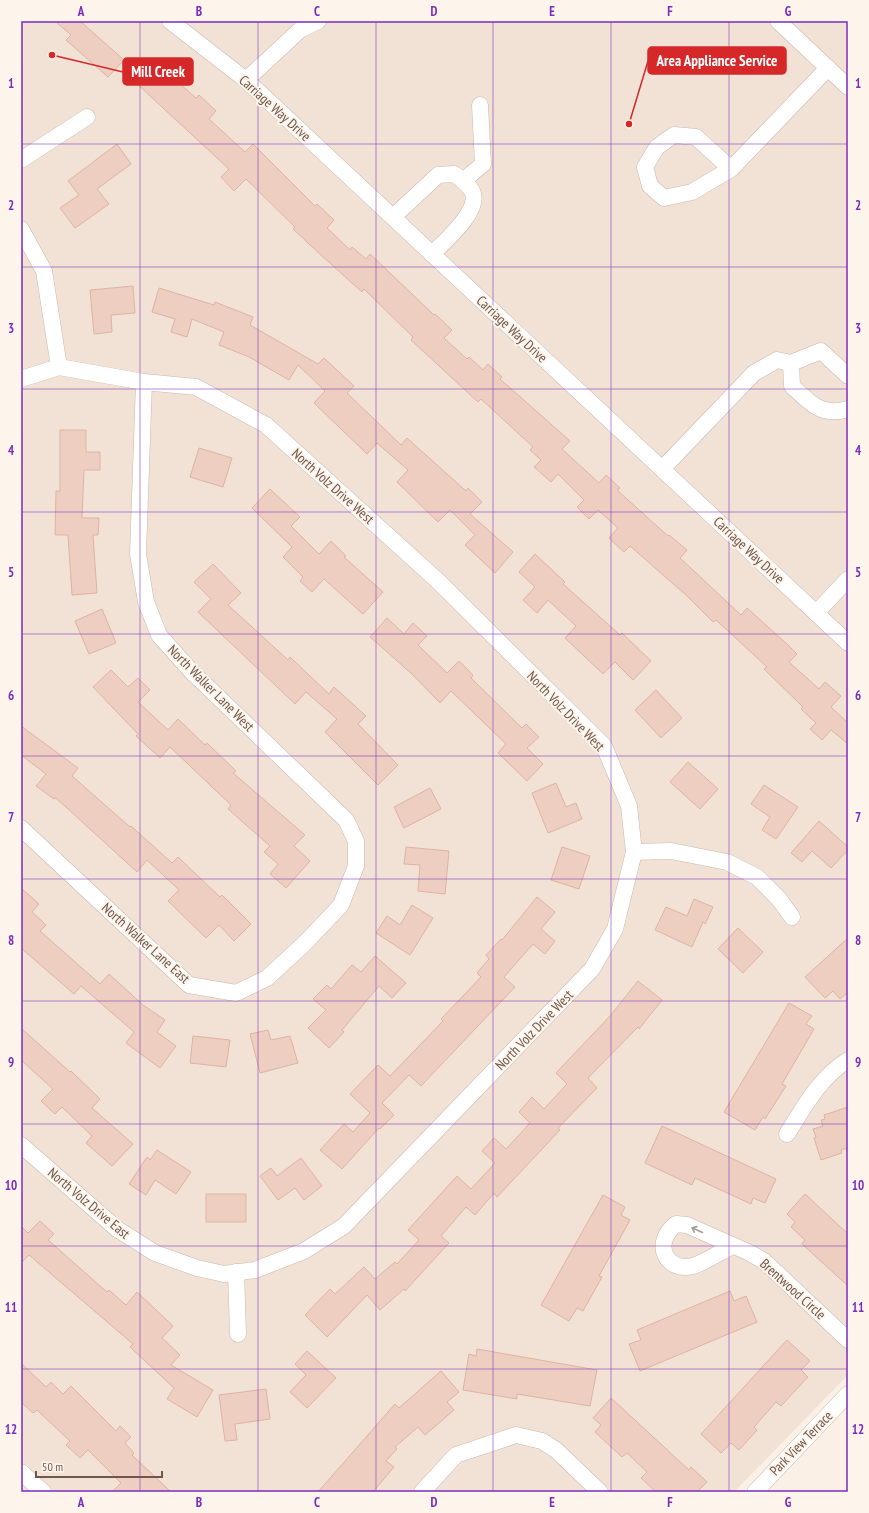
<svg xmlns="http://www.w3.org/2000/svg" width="869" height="1513" viewBox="0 0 869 1513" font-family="'PT Sans Narrow',sans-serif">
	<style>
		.residential { fill: #f1e2d5 }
		.building { fill: #edcec0; stroke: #ddb4a2 }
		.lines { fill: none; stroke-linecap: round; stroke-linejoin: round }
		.minor-casing { stroke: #cab8ad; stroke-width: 17 }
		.minor { stroke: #fff; stroke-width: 16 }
		.oneway { stroke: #a99a94 }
		.grid { fill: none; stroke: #7b2cbf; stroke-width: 1; stroke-opacity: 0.55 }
		.labels { text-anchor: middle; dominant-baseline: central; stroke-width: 4; stroke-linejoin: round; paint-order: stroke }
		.street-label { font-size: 14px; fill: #70574d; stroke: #fdf5eb }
		.leader { fill: none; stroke: #d62828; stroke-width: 1.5 }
		.callout-dot { fill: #d62828; stroke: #fdf5eb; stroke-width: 1.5 }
		.callout { fill: #d62828; stroke: #d62828; stroke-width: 1.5 }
		.callout-label { font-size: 15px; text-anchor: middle; font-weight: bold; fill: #fff }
		.neatline { fill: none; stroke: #7b2cbf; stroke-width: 1.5 }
		.grid-label { font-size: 13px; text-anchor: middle; font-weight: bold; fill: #7b2cbf }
	</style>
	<rect width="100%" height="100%" fill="#faf0e5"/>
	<polygon class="residential" points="21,21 848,21 848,1375 734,1492 21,1492"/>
	<g class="building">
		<polygon points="55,21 80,21 124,60 108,77 66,40 71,35"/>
		<polygon points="155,62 196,98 199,95 216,111 209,119 245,152 253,144 315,206 317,204 334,220 327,228 350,250 352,247 366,259 370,254 434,315 435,314 452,330 444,338 467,359 469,357 483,370 488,364 502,377 500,379 570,441 562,449 599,483 606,475 620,488 617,490 668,536 669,535 687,550 680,558 741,615 747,608 788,645 797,654 789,662 819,689 825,682 841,696 831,707 848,723 848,744 831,730 822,740 810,729 816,723 801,709 803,707 764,669 767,667 716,620 713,622 686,595 630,546 624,552 609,538 618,528 598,510 589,519 577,507 584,500 558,474 551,482 534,467 541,460 530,450 533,447 481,399 478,402 411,340 413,337 364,289 362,292 321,255 293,229 295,227 246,179 234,191 221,177 229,169 136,83"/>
		<polygon points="117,144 131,164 97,189 109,204 75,228 60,208 79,195 68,181"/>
		<polygon points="133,286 135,313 111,315 112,332 94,334 90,290"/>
		<polygon points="159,288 214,305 215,302 253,317 250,325 318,364 324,358 354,386 347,393 401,445 407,438 466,491 468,488 482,502 470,514 513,552 495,573 465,545 475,535 450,510 438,522 397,482 408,470 377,443 367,454 314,403 325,391 298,365 289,380 249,357 219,345 224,332 192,319 187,337 171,332 175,319 152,312"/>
		<polygon points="60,430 86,430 86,452 100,452 100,470 84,470 82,518 99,518 98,535 93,535 97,593 72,595 68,535 55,535 56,491 60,491"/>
		<polygon points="199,448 232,458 223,487 190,477"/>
		<polygon points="270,489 300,517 291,526 319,554 331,541 346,556 344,557 383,592 363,614 324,579 312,592 300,581 303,577 283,557 292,547 252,508"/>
		<polygon points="535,554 565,582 563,584 620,635 622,633 651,661 633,680 615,662 603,674 565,638 576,626 548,600 537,613 523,600 535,587 519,572"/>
		<polygon points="213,564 241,593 228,605 288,660 290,657 329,694 334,687 366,716 358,724 398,765 378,785 325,732 337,719 306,692 295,704 198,612 211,599 194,582"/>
		<polygon points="102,609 116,643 89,654 75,621"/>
		<polygon points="387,618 404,634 413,623 427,636 418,645 447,673 459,661 473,675 471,678 522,728 526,724 539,737 527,748 543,764 527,781 498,753 506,744 451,691 440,703 412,674 370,637"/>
		<polygon points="111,670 128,687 138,678 150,690 138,702 168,730 178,719 205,745 207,743 236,771 233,773 305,835 294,846 310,861 286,888 270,874 278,864 264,852 270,846 228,809 231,805 170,747 160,758 136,736 138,734 93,687"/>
		<polygon points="656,690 682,718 661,738 635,710"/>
		<polygon points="21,726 78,768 72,776 130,827 131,826 172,863 178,857 220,897 222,895 251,924 234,941 219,925 206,938 168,901 179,890 147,860 137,872 56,798 54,799 36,786 46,774 21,755"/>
		<polygon points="688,762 718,789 700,809 670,782"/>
		<polygon points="556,783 566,807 576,803 582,819 548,833 532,793"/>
		<polygon points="764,785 798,807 776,839 762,830 770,817 751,804"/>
		<polygon points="430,788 441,809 404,828 394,807"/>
		<polygon points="819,821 848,847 848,850 831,868 812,851 802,862 791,853"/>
		<polygon points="406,847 449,851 445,894 418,891 420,865 404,864"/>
		<polygon points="562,847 590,856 579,889 551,880"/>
		<polygon points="21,888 39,904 32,912 46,925 40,931 100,984 109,974 143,1005 165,1020 157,1032 176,1046 160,1068 126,1043 134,1032 81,986 74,994 21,948"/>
		<polygon points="537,897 555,912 541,929 555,941 545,954 533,944 504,977 515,987 421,1086 409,1075 382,1103 394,1115 380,1129 379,1128 342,1169 320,1150 344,1124 353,1132 370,1113 350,1094 378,1065 390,1076 443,1021 441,1019 481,977 477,973 489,959 486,955 501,939 502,940"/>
		<polygon points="694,899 713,907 705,924 703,922 692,947 655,930 666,907 687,916"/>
		<polygon points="412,905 433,918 410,955 376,933 387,916 400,925"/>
		<polygon points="738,928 763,952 743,973 718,949"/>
		<polygon points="848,938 848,992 840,999 833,991 825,998 805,977"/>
		<polygon points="375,956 406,983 392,998 379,986 342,1030 344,1032 329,1048 308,1028 326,1010 313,999 327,985 331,989 352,965 361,972"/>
		<polygon points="638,981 662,1000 639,1029 638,1027 588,1078 597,1088 558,1128 560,1130 497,1197 494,1193 475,1215 466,1207 441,1236 449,1243 405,1291 404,1289 380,1310 367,1295 327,1337 305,1315 330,1289 335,1294 364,1267 375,1279 395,1262 397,1264 419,1240 408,1230 457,1176 471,1189 495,1163 482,1151 494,1138 506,1149 530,1123 519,1112 532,1097 544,1109 567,1084 556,1073 610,1016"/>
		<polygon points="789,1003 812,1016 806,1024 814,1029 782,1084 786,1086 765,1119 763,1117 755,1130 724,1112"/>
		<polygon points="21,1028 70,1072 71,1071 100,1099 92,1108 133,1144 112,1166 86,1143 92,1136 62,1107 55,1114 41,1101 53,1089 21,1060"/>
		<polygon points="268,1030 271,1040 290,1036 298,1063 260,1073 250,1034"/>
		<polygon points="193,1036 230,1040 226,1067 190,1063"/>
		<polygon points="848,1107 848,1148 841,1150 842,1153 821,1160 814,1138 816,1137 813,1129 823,1126 821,1120 825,1119 824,1115"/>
		<polygon points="662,1126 776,1179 765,1203 753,1198 751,1204 695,1178 692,1185 645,1163"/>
		<polygon points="157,1150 191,1172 176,1194 155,1180 146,1195 129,1184 147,1157 150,1160"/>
		<polygon points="301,1158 322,1186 304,1200 295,1188 278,1200 260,1176 271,1168 277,1176"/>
		<rect x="206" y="1194" width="40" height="28"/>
		<polygon points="805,1194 848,1234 848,1286 802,1244 805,1240 791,1227 795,1222 787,1214"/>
		<polygon points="603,1195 625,1207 621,1215 630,1220 599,1276 602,1277 583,1311 577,1308 569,1321 541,1305"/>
		<polygon points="40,1221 54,1234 48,1240 107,1292 109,1290 126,1305 137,1292 173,1326 162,1338 180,1355 171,1365 213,1390 197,1417 167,1399 174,1388 130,1347 133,1344 29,1255 21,1263 21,1226 28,1233"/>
		<polygon points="730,1291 734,1301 746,1296 757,1322 640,1371 629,1344 641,1340 637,1330"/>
		<polygon points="787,1340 810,1361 801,1370 808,1377 781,1406 776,1402 754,1427 757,1430 739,1450 731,1443 721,1453 701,1434"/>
		<polygon points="477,1349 597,1370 590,1406 517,1394 517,1399 463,1390 469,1354 476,1356"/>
		<polygon points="307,1351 336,1378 307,1408 290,1392 306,1375 295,1364"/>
		<polygon points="21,1363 46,1387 51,1382 63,1394 71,1386 116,1431 120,1426 131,1437 125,1443 134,1453 132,1455 171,1492 112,1492 121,1483 88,1450 80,1458 66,1445 70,1441 37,1410 33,1413 21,1402"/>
		<polygon points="441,1371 459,1392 447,1402 454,1410 425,1435 418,1427 395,1447 397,1449 386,1461 394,1467 373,1492 318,1492 395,1404 399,1408"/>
		<polygon points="266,1389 270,1419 235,1424 237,1440 225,1441 219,1395"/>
		<polygon points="611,1398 689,1470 691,1467 707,1482 697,1492 656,1492 641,1478 647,1472 627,1453 622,1457 595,1432 601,1425 593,1418"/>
	</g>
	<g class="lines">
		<g class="minor-casing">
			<g id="minor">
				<polyline points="170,21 246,80 848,643"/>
				<polyline points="778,21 848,87"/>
				<polyline points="246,80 300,30 318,21"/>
				<polyline points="21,160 87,117"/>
				<polyline points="731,169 696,137 674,135 657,147 645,167 650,186 664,198 692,192 731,169 828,68"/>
				<polyline points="463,181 483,164 480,105"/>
				<path d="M393 217 438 175 454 174C460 178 468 184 472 191 482 210 444 242 432 254"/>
				<polyline points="21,229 44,271 59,367"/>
				<path d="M791 363 792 386C810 403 821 417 848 409"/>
				<polyline points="21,379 59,367 144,382 196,387 266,425 439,582 604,746 629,806 634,852 615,929 592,969 344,1226 304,1251 255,1270 224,1274 197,1268 155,1253 117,1229 21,1145"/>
				<polyline points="662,469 754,373 777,360 791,363 821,351 848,376"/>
				<polyline points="816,613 848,579"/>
				<polyline points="21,828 189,985 236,993 267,978 305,943 341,905 356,866 356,841 346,820 191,671 159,635 146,602 138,554 144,382"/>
				<polyline points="634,852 671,851 727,862 757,877 779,899 792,917"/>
				<path d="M787 1134C804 1107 820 1077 848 1060"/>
				<path d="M732 1246C720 1252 706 1262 693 1266 667 1273 651 1244 676 1224L687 1225 750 1253 764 1261 848 1340"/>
				<polyline points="236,1272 238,1334"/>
				<polyline points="21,1472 43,1492"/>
				<polyline points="422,1492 456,1455 516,1435 542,1441 556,1450 600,1492"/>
				<polyline points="755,1492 848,1394"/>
			</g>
		</g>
		<use href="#minor" class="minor"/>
	</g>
	<defs><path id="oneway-shaft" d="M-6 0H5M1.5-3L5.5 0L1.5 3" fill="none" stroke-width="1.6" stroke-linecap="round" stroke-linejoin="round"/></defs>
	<use class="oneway" href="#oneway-shaft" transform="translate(697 1230) rotate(-155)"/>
	<path class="grid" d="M140 21V1492M258 21V1492M376 21V1492M493 21V1492M611 21V1492M729 21V1492M21 144H848M21 267H848M21 389H848M21 512H848M21 634H848M21 756H848M21 879H848M21 1001H848M21 1124H848M21 1246H848M21 1369H848"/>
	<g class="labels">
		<g class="street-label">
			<text transform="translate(275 108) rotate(42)">Carriage Way Drive</text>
			<text transform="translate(512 329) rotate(43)">Carriage Way Drive</text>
			<text transform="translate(333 486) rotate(42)">North Volz Drive West</text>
			<text transform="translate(749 550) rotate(43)">Carriage Way Drive</text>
			<text transform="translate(211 688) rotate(45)">North Walker Lane West</text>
			<text transform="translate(566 711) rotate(46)">North Volz Drive West</text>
			<text transform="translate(146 943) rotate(42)">North Walker Lane East</text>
			<text transform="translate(534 1030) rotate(-46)">North Volz Drive West</text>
			<text transform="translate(89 1203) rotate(40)">North Volz Drive East</text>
			<text transform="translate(793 1289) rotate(42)">Brentwood Circle</text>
			<text transform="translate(801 1443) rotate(-46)">Park View Terrace</text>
		</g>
	</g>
	<path class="leader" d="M629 124L648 61M52 55L123 72"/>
	<g class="callout-dot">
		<circle cx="629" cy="124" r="4"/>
		<circle cx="52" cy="55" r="4"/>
	</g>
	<g class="callout">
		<rect x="648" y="47" width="138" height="27" rx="4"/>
		<rect x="123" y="58" width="70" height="27" rx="4"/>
	</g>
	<g class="callout-label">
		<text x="717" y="66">Area Appliance Service</text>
		<text x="158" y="77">Mill Creek</text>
	</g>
	<rect width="869" height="1513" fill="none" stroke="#fdf5eb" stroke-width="44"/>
	<path d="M36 1471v6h126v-6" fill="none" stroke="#70574d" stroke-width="2"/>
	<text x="42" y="1471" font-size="12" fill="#70574d" stroke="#fdf5eb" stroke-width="3" paint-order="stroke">50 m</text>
	<rect x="22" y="22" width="825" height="1469" class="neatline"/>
	<g class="grid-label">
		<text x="81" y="16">A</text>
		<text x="199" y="16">B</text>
		<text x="317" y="16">C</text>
		<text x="434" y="16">D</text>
		<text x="552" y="16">E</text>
		<text x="670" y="16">F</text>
		<text x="788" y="16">G</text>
		<text x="11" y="88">1</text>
		<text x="858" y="88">1</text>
		<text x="11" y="210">2</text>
		<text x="858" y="210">2</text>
		<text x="11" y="333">3</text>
		<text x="858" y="333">3</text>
		<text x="11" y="455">4</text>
		<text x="858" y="455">4</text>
		<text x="11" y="577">5</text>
		<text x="858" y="577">5</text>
		<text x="11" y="700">6</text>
		<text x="858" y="700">6</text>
		<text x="11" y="822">7</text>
		<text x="858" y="822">7</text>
		<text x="11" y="945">8</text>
		<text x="858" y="945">8</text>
		<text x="11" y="1067">9</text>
		<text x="858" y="1067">9</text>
		<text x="11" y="1190">10</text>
		<text x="858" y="1190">10</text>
		<text x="11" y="1312">11</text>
		<text x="858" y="1312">11</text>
		<text x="11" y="1434">12</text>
		<text x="858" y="1434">12</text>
		<text x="81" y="1507">A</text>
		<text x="199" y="1507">B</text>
		<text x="317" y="1507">C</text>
		<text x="434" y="1507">D</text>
		<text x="552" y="1507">E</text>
		<text x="670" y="1507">F</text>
		<text x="788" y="1507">G</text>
	</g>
</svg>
